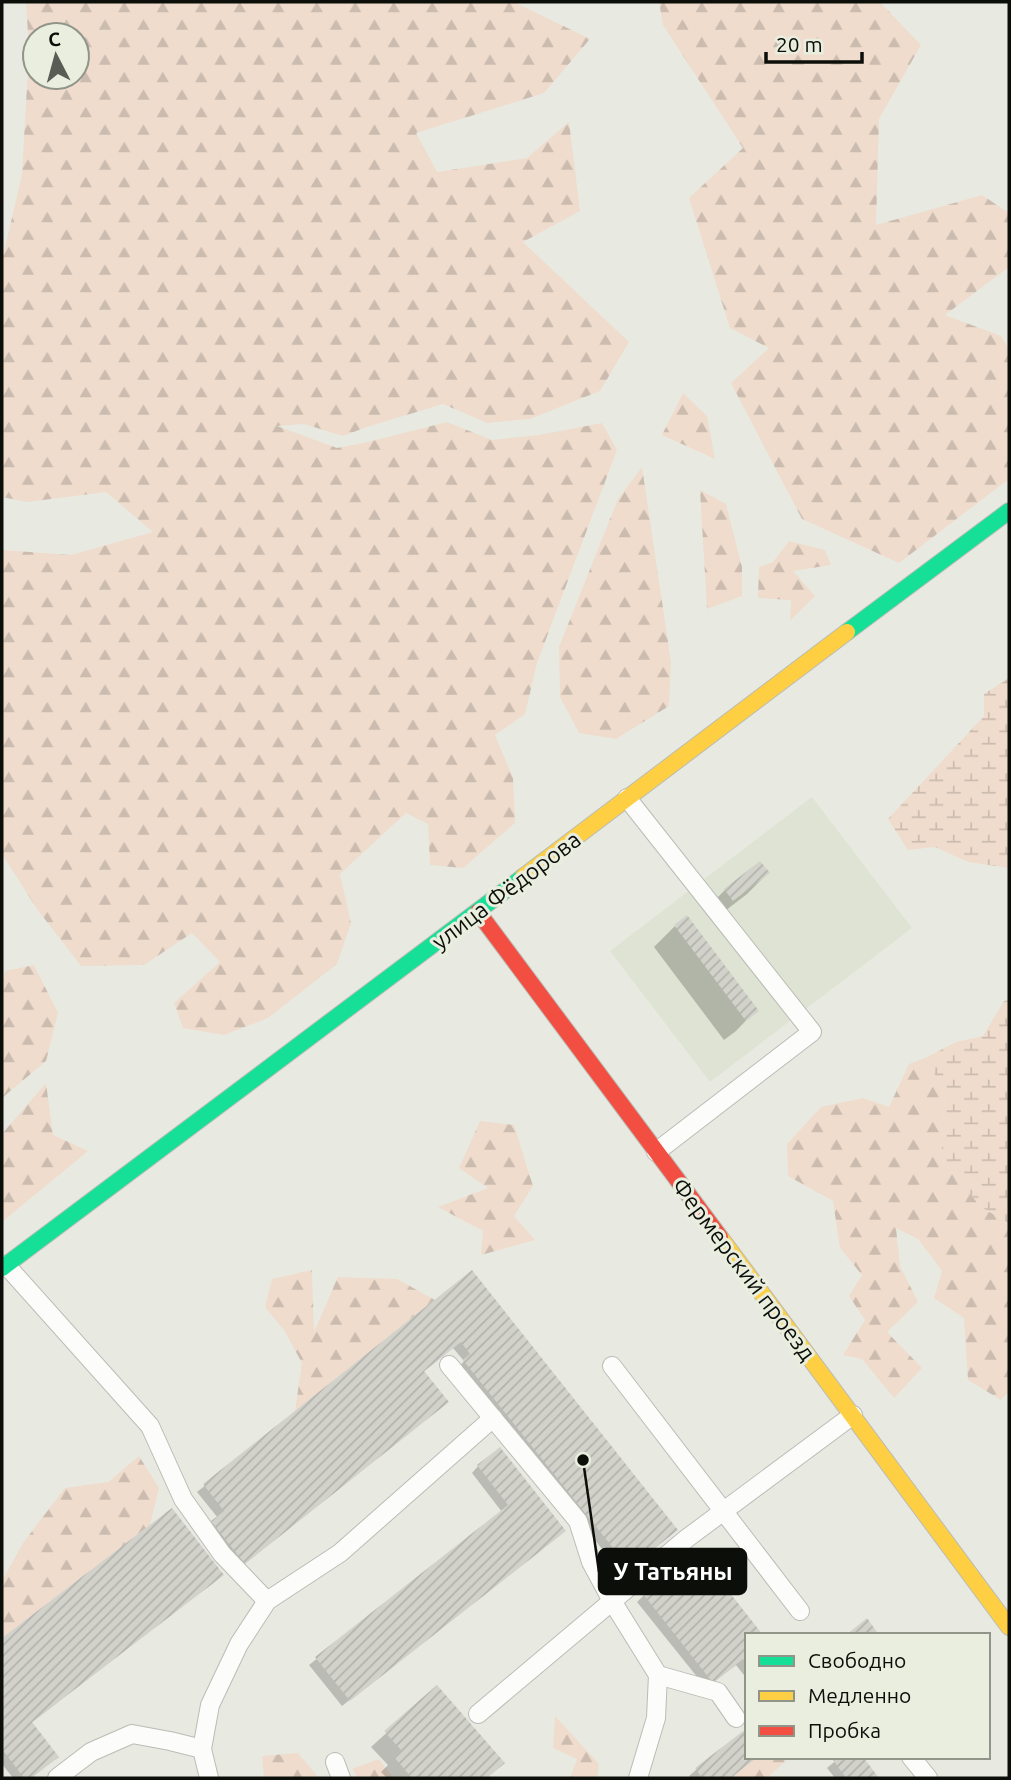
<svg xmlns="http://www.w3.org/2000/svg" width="1011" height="1780" viewBox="0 0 1011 1780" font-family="Ubuntu,sans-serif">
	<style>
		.built { fill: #dee3d3 }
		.forest { fill: url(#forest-firs); fill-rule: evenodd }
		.wetland { fill: url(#wetland-marsh) }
		.shadow { fill: #0003 }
		.building { fill: url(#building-hatch) }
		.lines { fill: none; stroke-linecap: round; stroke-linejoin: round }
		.lane-casing { stroke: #babcb5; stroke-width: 20 }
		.fast-casing { stroke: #babcb5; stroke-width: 18 }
		.slow-casing { stroke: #babcb5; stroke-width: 18 }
		.jam-casing { stroke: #babcb5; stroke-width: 18 }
		.lane { stroke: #fcfcfb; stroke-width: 18 }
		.fast { stroke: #16e098; stroke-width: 16 }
		.slow { stroke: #ffcf43; stroke-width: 16 }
		.jam { stroke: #f24e42; stroke-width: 16 }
		.labels { text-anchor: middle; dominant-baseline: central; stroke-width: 6; stroke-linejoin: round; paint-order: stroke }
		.street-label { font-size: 23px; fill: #0c0e09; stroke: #e9eedf }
		.leader { fill: none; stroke: #0c0e09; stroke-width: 2.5 }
		.callout-dot { fill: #0c0e09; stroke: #e9eedf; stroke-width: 2.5 }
		.callout { fill: #0c0e09; stroke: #0c0e09; stroke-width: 2.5 }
		.callout-label { font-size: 24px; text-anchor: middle; font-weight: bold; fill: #fff }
	</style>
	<defs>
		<pattern id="forest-firs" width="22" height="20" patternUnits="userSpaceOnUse" patternTransform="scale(1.75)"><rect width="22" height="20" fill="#efdccd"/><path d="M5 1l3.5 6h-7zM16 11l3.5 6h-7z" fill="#ccbcaf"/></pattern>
		<pattern id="wetland-marsh" width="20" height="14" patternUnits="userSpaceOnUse" patternTransform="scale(1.75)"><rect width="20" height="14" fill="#efdccd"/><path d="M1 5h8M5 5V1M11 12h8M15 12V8" fill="none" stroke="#ccbcaf"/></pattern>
		<pattern id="building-hatch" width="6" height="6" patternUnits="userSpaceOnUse" patternTransform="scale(1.75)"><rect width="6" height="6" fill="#d2d2cb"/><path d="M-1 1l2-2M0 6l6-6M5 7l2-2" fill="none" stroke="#b3b3ad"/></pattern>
	</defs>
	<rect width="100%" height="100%" fill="#e8eae2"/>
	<polygon class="built" points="812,797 912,928 710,1082 610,951"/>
	<g class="forest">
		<path d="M26 2H514L590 39 544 93 416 133 437 172 527 158 569 122 580 211 523 242 629 342 600 391 530 419 487 423 443 404 367 427 343 436 304 424 277 426 337 448 368 442 447 422 492 440 539 435 602 423 617 450 537 663 525 714 495 735 513 778 515 823 463 868 430 865 428 824 406 813 340 874 351 923 337 964 268 1018 224 1035 183 1028 174 1003 220 962 192 933 144 965 81 966 37 909 2 854V550L71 555 153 532 106 492 27 502 2 497V261L22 174 29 50ZM35 35H77V77H35Z"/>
		<polygon points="659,2 880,2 921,45 879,119 876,225 982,195 1009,213 1009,267 945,315 1001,336 1009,349 1009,479 899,563 802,519 731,383 769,348 730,328 689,198 743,148 663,25"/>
		<polygon points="683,393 707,416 715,459 662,435"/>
		<polygon points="642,467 671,662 669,706 616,739 579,733 560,697 559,647 618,499"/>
		<polygon points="700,490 726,504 742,567 742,596 707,609"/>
		<polygon points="789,541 825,550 831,565 793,571 815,596 790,621 791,600 758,598 759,567 773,562"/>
		<polygon points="34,965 58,1013 46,1061 2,1098 2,982 5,971"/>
		<polygon points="925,1058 945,1091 941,1159 981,1207 1009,1223 1009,1391 1001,1400 968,1380 964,1318 934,1298 942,1271 918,1239 896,1228 900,1266 918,1302 887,1332 922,1368 894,1398 862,1359 843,1355 865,1320 849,1296 862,1275 840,1248 833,1201 788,1176 787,1144 821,1107 863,1098 889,1107 909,1064"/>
		<polygon points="46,1083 53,1135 88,1151 2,1222 2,1134"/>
		<polygon points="480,1121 514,1125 533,1186 514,1216 535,1240 481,1255 483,1231 438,1207 488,1188 459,1168"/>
		<polygon points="312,1270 314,1332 338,1277 397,1279 435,1300 295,1411 302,1363 284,1330 265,1307 272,1279"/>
		<polygon points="139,1456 159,1488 150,1525 2,1638 2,1581 23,1543 65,1488 108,1482"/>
		<polygon points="555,1716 599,1764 597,1778 570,1778 577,1759 553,1748"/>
		<polygon points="298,1753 319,1778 264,1778 262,1756"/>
		<polygon points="757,1757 790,1757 767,1778 731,1778"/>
		<polygon points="379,1759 393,1778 358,1778 352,1769"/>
	</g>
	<g class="wetland">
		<polygon points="1009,678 1009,868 968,862 935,847 908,850 888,819 984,716 984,694"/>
		<polygon points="1009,1000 1009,1223 981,1207 941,1159 945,1091 925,1058 956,1042 983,1036 1004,1001"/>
	</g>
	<g class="shadow">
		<polygon points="760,863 768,873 747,894 712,921 704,911 725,890"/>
		<polygon points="675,926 756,1010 736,1031 724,1040 654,947"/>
		<polygon points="472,1273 670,1536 622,1574 458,1368 464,1361 453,1348 423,1372 440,1408 238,1569 206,1529 218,1518 197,1492"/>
		<polygon points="478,1466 557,1537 342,1706 309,1665 502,1512 472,1473"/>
		<polygon points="172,1510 215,1581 31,1723 50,1763 31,1778 13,1778 2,1764 2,1641"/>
		<polygon points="644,1595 747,1635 747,1679 736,1665 706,1688 637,1602"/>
		<polygon points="436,1688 502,1763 487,1778 387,1778 381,1772 388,1765 371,1747"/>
		<polygon points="747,1730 747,1757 757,1757 730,1778 691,1778 689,1776 696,1770"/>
		<polygon points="840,1757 860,1757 876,1778 835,1778 827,1768"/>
	</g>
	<g class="building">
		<polygon points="760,861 770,873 733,901 724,889"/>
		<polygon points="687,915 759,1011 746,1021 674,925"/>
		<polygon points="472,1270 678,1530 629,1568 463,1360 470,1354 461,1342 424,1371 449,1402 245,1564 211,1521 224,1511 203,1484"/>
		<polygon points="500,1447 566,1531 350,1701 315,1657 508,1505 477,1465"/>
		<polygon points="172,1508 224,1575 32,1722 59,1757 31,1778 24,1778 2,1749 2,1638"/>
		<polygon points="697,1551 763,1635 747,1635 747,1664 743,1659 713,1683 643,1594"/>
		<polygon points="867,1618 879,1635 846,1635"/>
		<polygon points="437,1685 505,1763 487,1778 412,1778 394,1757 401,1750 384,1731"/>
		<polygon points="747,1728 747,1757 757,1757 731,1778 702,1778 695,1768"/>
		<polygon points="837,1757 863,1757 879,1778 846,1778 833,1760"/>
	</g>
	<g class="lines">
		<g class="lane-casing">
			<g id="lane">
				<polyline points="627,798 812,1032 656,1152"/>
				<polyline points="6,1265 150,1426 183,1499 222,1554 267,1601"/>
				<polyline points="449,1365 578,1521 591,1562 612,1601 658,1675 656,1718 638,1778"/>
				<polyline points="612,1366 800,1611"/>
				<polyline points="658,1675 718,1692 736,1718"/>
				<polyline points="478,1714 686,1539 853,1415"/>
				<polyline points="911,1757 928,1778"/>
				<polyline points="335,1762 341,1778"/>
				<polyline points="57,1778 91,1752 132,1734 170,1741 202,1749"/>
				<polyline points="209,1778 202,1749 210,1705 239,1644 267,1601 340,1553 493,1418"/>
			</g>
		</g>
		<g class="fast-casing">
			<g id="fast">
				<polyline points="847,632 1009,511"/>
				<polyline points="2,1268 523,877"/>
			</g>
		</g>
		<g class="slow-casing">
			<g id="slow">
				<polyline points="523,877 847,632"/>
				<polyline points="720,1237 1009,1627"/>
			</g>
		</g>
		<g class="jam-casing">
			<polyline id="jam" points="478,912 720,1237"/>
		</g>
		<use href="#lane" class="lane"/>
		<use href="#fast" class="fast"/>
		<use href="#slow" class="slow"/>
		<use href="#jam" class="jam"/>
	</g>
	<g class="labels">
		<g class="street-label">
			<text transform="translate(506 890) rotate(-37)">улица Фёдорова</text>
			<text transform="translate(744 1269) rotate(53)">Фермерский проезд</text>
		</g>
	</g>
	<path class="leader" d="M583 1460L599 1572"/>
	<circle class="callout-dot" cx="583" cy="1460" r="7"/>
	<rect class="callout" x="599" y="1549" width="147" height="45" rx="7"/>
	<g class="callout-label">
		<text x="673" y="1580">У Татьяны</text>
	</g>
	<rect width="1011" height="1780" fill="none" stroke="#0c0e09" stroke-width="7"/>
	<rect x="745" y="1633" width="245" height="126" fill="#e9eedf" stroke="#919489" stroke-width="2"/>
	<rect x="759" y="1656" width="35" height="10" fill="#16e098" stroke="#919489" stroke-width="2"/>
	<text x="808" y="1668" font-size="21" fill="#0c0e09">Свободно</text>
	<rect x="759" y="1691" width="35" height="10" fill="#ffcf43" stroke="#919489" stroke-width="2"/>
	<text x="808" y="1703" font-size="21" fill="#0c0e09">Медленно</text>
	<rect x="759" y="1726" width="35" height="10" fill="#f24e42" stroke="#919489" stroke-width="2"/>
	<text x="808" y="1738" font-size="21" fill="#0c0e09">Пробка</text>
	<g transform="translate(56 56) rotate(354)"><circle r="33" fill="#e9eedf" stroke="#919489" stroke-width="2"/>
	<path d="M0-5L12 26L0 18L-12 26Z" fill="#595b55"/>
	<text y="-10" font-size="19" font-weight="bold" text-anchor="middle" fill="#0c0e09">С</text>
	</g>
	<path d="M766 52v10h96v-10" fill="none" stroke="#0c0e09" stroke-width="3.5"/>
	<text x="776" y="52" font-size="21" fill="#0c0e09" stroke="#e9eedf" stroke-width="5" paint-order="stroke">20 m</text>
</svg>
